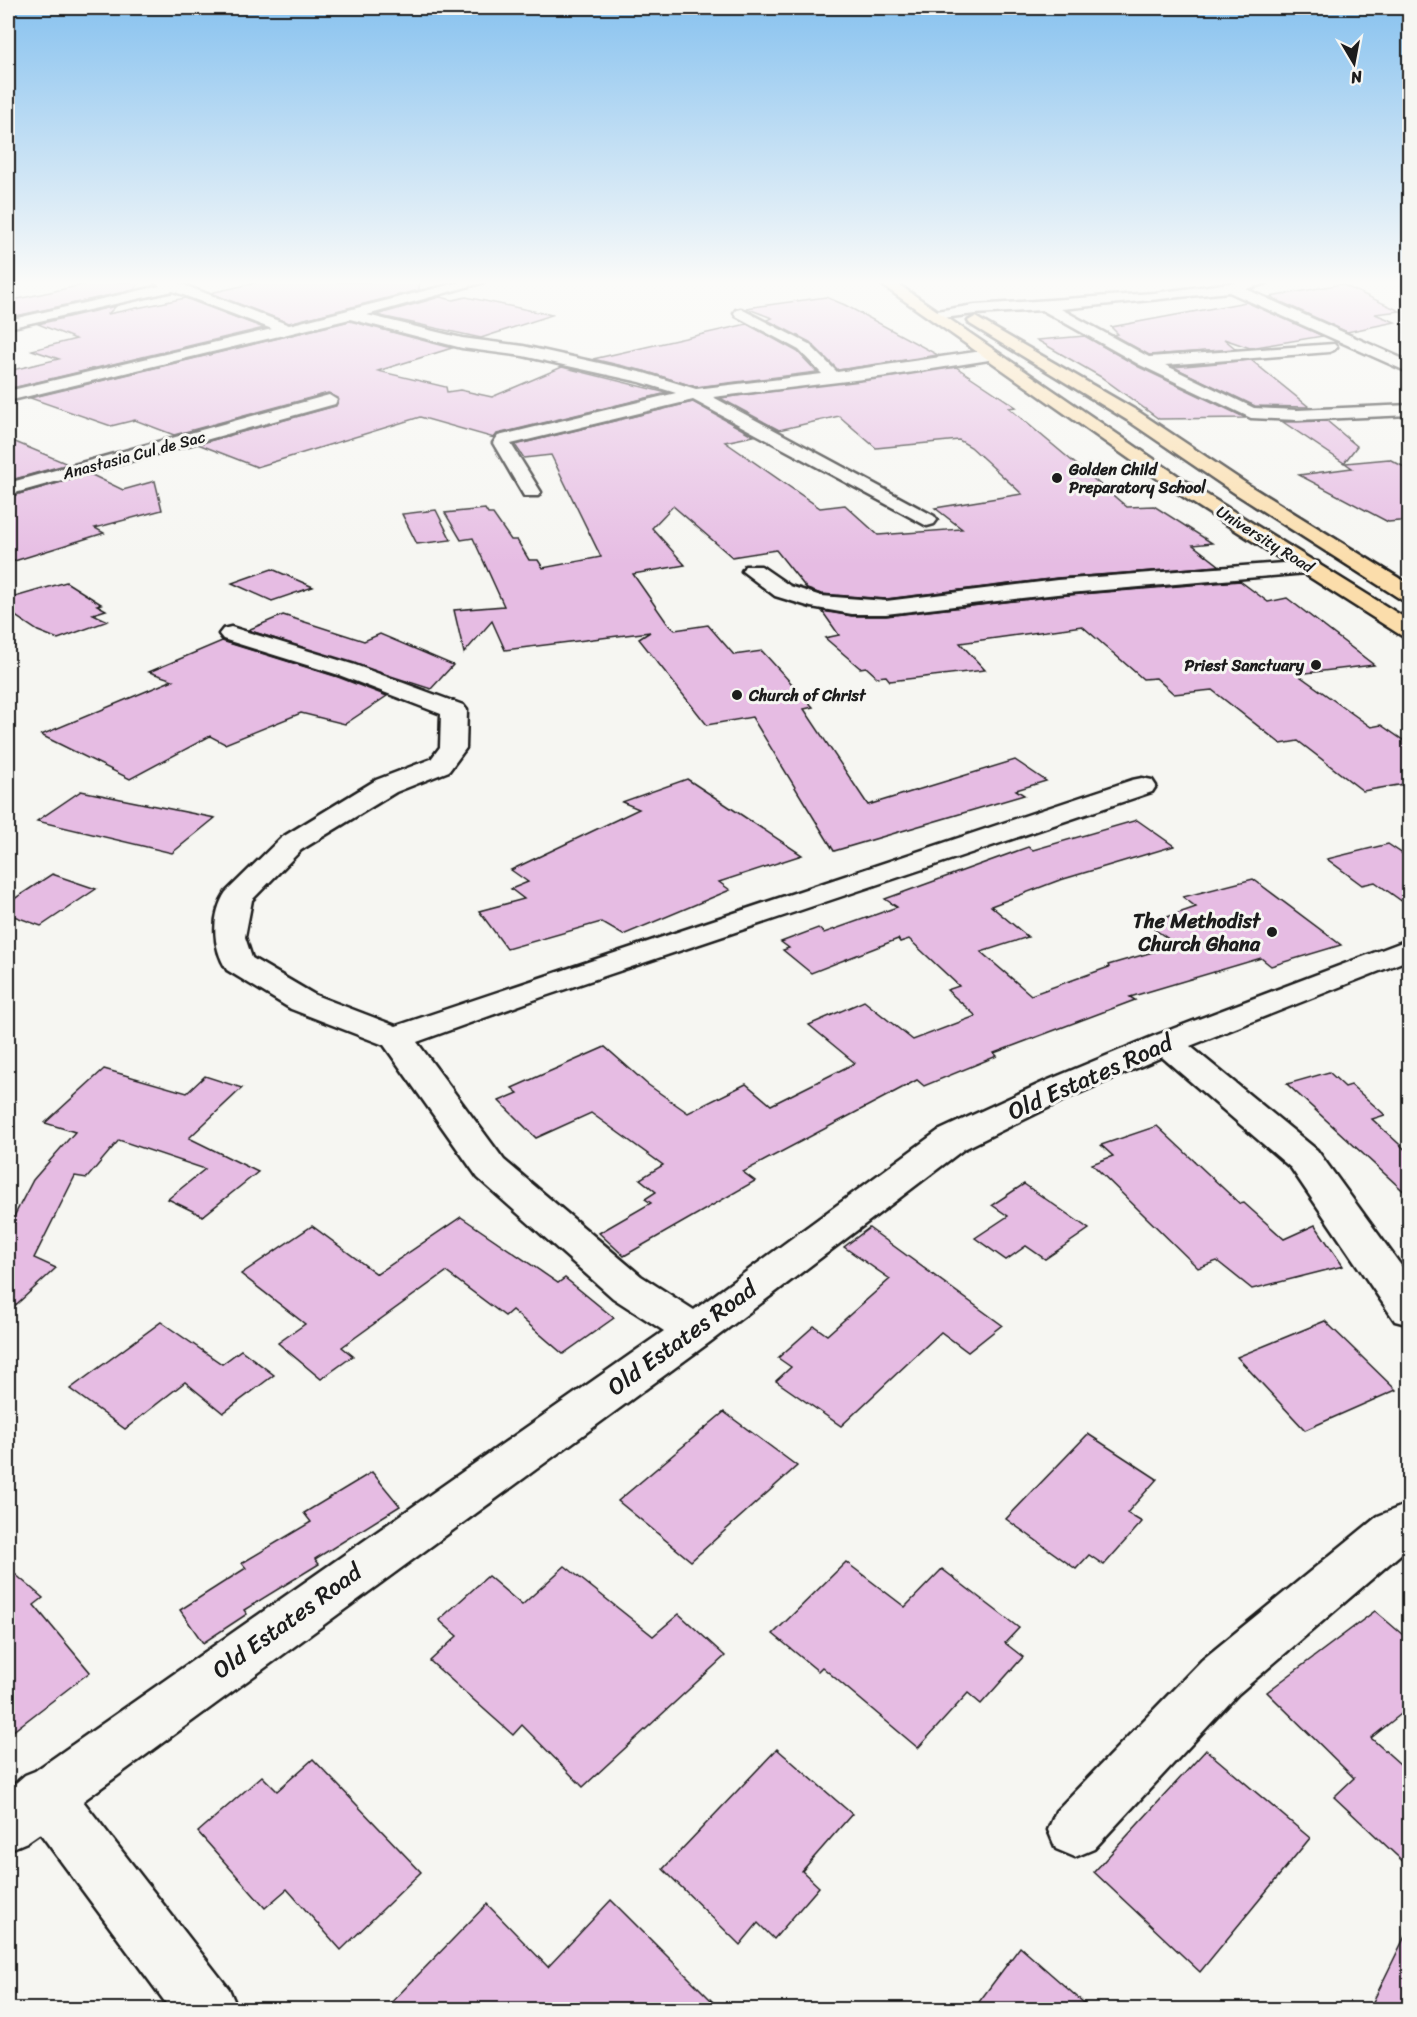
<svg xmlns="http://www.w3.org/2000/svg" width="1417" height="2017" viewBox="0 0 1417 2017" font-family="Sriracha,sans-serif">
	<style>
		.building { fill: #e6bce3; stroke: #1c1c1c; stroke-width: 1.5 }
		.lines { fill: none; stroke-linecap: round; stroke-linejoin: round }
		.minor-casing { stroke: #1c1c1c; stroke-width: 5 }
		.highway-casing { stroke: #1c1c1c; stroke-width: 5 }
		.minor { fill: #f6f6f2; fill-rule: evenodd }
		.highway { fill: #fbddab; fill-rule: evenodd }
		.poi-dot { fill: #1c1c1c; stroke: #f6f6f2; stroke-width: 2 }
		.labels { text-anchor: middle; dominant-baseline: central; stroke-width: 6; stroke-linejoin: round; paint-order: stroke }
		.far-street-label { font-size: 16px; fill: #1c1c1c; stroke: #f6f6f2 }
		.far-poi-label { font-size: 16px; font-weight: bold; fill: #1c1c1c; stroke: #f6f6f2; text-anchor: start }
		.poi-label { font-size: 20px; font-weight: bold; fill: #1c1c1c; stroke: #f6f6f2; text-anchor: end }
		.near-street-label { font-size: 24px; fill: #1c1c1c; stroke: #f6f6f2 }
	</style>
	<rect width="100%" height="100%" fill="#f6f6f2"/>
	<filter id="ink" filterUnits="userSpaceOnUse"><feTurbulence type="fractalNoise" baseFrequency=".0167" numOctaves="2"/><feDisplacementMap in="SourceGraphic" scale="12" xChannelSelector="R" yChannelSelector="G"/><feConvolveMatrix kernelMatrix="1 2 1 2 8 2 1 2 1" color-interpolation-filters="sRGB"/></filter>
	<g filter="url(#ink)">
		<g class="building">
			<polygon points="96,282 141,282 134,290 16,316 8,313 8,301"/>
			<polygon points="260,282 419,282 419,290 289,323 210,293"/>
			<polygon points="1341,284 1400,311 1375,314 1395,322 1347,332 1270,297"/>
			<polygon points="440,297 453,300 466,297 552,315 481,338 376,315"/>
			<polygon points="826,297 845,305 938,355 838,370 810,342 767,320 772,318 746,308"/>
			<polygon points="185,298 264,328 8,389 8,371 59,359 32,350 76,339 38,324 116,306 108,314"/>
			<polygon points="1246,302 1323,336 1250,348 1224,339 1236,349 1149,355 1113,335 1118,334 1111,327"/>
			<polygon points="350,321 452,348 378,371 446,387 447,392 460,390 492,397 562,367 667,393 497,434 494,438 420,417 257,467 198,444 336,406 338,398 328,393 174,435 135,420 111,426 30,398"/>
			<polygon points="747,324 798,352 817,372 696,387 644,371 593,359"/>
			<polygon points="1085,336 1139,367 1246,418 1159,419 1101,377 1037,340"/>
			<polygon points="1251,360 1309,407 1255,406 1173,367"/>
			<polygon points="956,367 1016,407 1009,408 1127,507 1154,506 1212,543 1193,545 1220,566 1057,578 886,599 821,594 807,589 776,550 732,557 673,506 652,528 685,565 633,574 667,623 675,630 708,625 734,655 762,651 813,707 804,709 868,805 1015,760 1046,781 1016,790 1024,795 834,851 752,717 707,725 639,639 650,632 505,650 492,621 464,653 454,610 504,606 473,538 461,540 445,513 485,509 488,514 493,514 511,540 517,540 529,560 538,560 543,568 601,557 551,455 524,458 515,445 693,402 754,436 725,442 820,508 845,505 878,535 962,529 935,508 1022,494 971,447 959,440 876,448 839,416 779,430 720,398"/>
			<polygon points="1327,421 1357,446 1344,463 1283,422"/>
			<polygon points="8,439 68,464 8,481"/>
			<polygon points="1389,459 1410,470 1410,520 1388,522 1299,475 1352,468 1345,463"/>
			<polygon points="90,474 123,490 155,481 162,510 95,528 104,533 8,563 8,497"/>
			<polygon points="436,510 451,540 417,544 402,514"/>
			<polygon points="272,569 313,587 272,601 232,583"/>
			<polygon points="1240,581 1268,602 1287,598 1374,665 1297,674 1371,727 1381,725 1410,745 1410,783 1363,791 1298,741 1281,744 1212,690 1174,694 1156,678 1143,679 1082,626 960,643 985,670 890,681 886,676 877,677 866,667 860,668 825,638 839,635 822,611 852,616 886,616 1057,596"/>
			<polygon points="66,582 101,604 97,605 106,610 93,614 108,621 58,639 38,631 8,611 8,599"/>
			<polygon points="283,615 364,641 380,634 453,665 431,689 248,630"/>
			<polygon points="222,641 338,677 387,696 345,724 301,713 225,744 210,736 130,779 41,735 173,680 149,672"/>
			<polygon points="687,779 802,855 719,882 730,890 623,935 601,922 507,949 479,911 524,899 511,889 528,882 511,870 639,809 622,802"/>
			<polygon points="81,791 215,818 172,853 37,821"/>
			<polygon points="1137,820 1174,846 1057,881 991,906 1028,937 981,952 1031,995 1109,967 1108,965 1177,945 1147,924 1196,907 1183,897 1253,879 1341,945 1271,966 1261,958 1130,997 1135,1000 994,1053 997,1056 924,1086 917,1080 743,1172 755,1181 624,1256 599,1233 651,1203 645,1199 656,1192 640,1179 663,1165 591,1113 536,1138 499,1101 518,1093 512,1088 605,1047 647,1084 688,1113 746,1084 771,1105 855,1063 809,1025 864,1001 913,1040 976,1016 947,990 959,986 909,939 900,942 898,939 811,973 783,950 789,948 781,942 818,928 824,933 897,907 885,899 1028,847 1033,850"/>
			<polygon points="1388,844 1410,859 1410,907 1375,882 1362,885 1327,859"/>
			<polygon points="52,874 96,889 41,926 8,914 8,903"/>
			<polygon points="104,1069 187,1093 205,1076 242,1088 189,1138 258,1172 203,1216 168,1199 205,1169 119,1140 87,1178 75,1176 34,1258 56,1268 8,1312 8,1228 33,1180 75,1132 45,1123"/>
			<polygon points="1329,1072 1345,1087 1351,1085 1385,1115 1372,1119 1410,1154 1410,1197 1287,1084"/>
			<polygon points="1157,1126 1240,1204 1244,1203 1284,1239 1315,1225 1343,1266 1252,1289 1217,1261 1198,1268 1092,1164 1113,1156 1101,1145"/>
			<polygon points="1024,1184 1089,1229 1045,1259 1026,1246 1006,1260 975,1238 1008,1216 992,1205"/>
			<polygon points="461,1217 558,1283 565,1278 614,1318 563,1354 512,1310 505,1316 446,1272 342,1347 353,1356 321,1379 278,1343 305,1324 241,1274 312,1226 377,1274"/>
			<polygon points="869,1228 1002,1325 968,1352 941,1332 841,1426 776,1381 791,1367 778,1358 814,1326 827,1335 890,1279 844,1247"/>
			<polygon points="1325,1321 1396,1390 1305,1430 1237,1357"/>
			<polygon points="161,1322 222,1364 241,1350 274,1375 223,1413 185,1382 125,1429 70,1389"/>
			<polygon points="724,1412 797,1466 691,1561 618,1501"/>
			<polygon points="1088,1434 1157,1479 1127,1513 1142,1522 1104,1565 1089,1555 1076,1569 1006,1519"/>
			<polygon points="372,1472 400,1506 315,1559 319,1564 244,1610 247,1614 203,1643 180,1610 246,1568 242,1563 311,1522 304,1513"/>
			<polygon points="846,1562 905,1607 942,1569 1019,1628 1005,1643 1023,1657 981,1704 968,1693 918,1748 822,1667 818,1671 773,1634"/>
			<polygon points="565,1566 653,1636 679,1614 725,1656 583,1787 522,1725 513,1735 430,1661 457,1636 439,1620 488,1576 522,1605"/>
			<polygon points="8,1568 43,1598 34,1605 90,1672 8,1735"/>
			<polygon points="1375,1611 1410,1641 1410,1707 1371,1738 1410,1773 1410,1868 1334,1797 1354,1778 1267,1692"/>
			<polygon points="777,1749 852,1814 802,1871 819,1887 774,1939 758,1923 740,1945 663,1869"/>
			<polygon points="1206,1750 1310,1838 1200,1972 1094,1872"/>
			<polygon points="313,1759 421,1872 341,1950 287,1889 265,1908 198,1832 262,1776 277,1791"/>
			<polygon points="611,1900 721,2010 384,2010 487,1904 548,1967"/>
			<polygon points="1410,1926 1410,2010 1369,2010"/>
			<polygon points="1020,1947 1092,2010 973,2010"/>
		</g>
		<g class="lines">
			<g class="minor-casing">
				<g id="minor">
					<polygon points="155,282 176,282 289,325 460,282 484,282 367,315 462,338 523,346 644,373 696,389 822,374 799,350 736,316 734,313 736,310 741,309 809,344 837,372 989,350 997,355 989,360 888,376 713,397 934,516 937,520 934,524 927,526 693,400 511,444 541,492 538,496 524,496 493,443 498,436 676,393 640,382 523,356 462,348 350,319 8,401 8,391 272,329 173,291 8,328 8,320 160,286"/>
					<polygon points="1238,282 1270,282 1246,289 1410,362 1410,373 1229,292 1061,309 1149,357 1334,344 1337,347 1334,350 1329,352 1165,365 1254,408 1297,410 1410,405 1410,415 1297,420 1251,418 1140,365 1042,310 975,314 935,319 928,315 930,312 975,305 1154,293"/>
					<polygon points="329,395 337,400 335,404 8,495 8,483"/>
					<polygon points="1310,561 1318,562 1321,567 1318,572 1057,594 886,614 852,614 811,607 775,596 742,571 745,566 761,566 790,586 821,596 886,601 1057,580"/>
					<path d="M231 627 355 665 463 705 467 710 466 748 449 771 396 792 301 850 252 900 245 937 252 958 315 995 396 1026 1132 780 1142 778 1152 780 1156 786 1152 792 542 997 417 1042 504 1160 641 1276 694 1310 938 1131 1046 1081 1154 1036 1410 939V959L1190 1046 1317 1150 1410 1278V1325L1395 1321 1291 1168 1162 1057 1070 1097 964 1149 710 1342 83 1801 229 1989 238 2010H171L40 1833 27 1842 8 1850V1790L25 1775 35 1771 664 1331 613 1298 478 1178 384 1045 291 1009 227 970C212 948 211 914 226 892L281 838 376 780 431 759 440 747 441 714 339 675 223 639 219 634 223 629Z"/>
					<polygon points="1410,1503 1410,1546 1238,1694 1094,1849 1075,1857 1056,1849 1048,1830 1056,1811 1202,1660 1378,1516"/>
				</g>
			</g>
			<g class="highway-casing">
				<g id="highway">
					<polygon points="878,282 895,282 1199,490 1410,621 1410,638 1402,636 1185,498"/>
					<polygon points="975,317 1139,412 1250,486 1410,585 1410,601 1402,600 1236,494 1127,420 970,324 968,321"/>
				</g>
			</g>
			<use href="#minor" class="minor"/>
			<use href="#highway" class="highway"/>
		</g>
	</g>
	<linearGradient id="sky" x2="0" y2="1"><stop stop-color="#88c2ef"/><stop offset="0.5" stop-color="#fbfbf9"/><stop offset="1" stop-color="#fbfbf9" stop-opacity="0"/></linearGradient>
	<rect width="1417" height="565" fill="url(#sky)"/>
	<g class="poi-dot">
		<circle cx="1057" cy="478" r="6"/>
		<circle cx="1316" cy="665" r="6"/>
		<circle cx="737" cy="695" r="6"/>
		<circle cx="1272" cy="932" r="6"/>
	</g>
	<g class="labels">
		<g class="far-street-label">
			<text transform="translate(134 455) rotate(-15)">Anastasia Cul de Sac</text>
			<text transform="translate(1265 539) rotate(32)">University Road</text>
		</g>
		<g class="far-poi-label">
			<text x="1069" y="469">Golden Child<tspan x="1069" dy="18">Preparatory School</tspan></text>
			<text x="1304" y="665" text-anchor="end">Priest Sanctuary</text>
			<text x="749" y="695">Church of Christ</text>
		</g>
		<g class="poi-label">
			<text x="1260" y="921">The Methodist<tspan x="1260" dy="23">Church Ghana</tspan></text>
		</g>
		<g class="near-street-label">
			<text transform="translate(1090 1077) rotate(-24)">Old Estates Road</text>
			<text transform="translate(682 1338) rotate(-36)">Old Estates Road</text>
			<text transform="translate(287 1621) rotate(-36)">Old Estates Road</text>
		</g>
	</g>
	<rect width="1417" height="2017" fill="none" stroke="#f6f6f2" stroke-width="30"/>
	<rect x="15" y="15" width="1387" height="1987" fill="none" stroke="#1c1c1c" stroke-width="2" filter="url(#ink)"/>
	<g transform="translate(1354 63) rotate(170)" stroke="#f6f6f2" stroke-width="4.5" paint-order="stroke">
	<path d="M0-4.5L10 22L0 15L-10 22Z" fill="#1c1c1c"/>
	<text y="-9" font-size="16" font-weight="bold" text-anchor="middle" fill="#1c1c1c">N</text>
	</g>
</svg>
